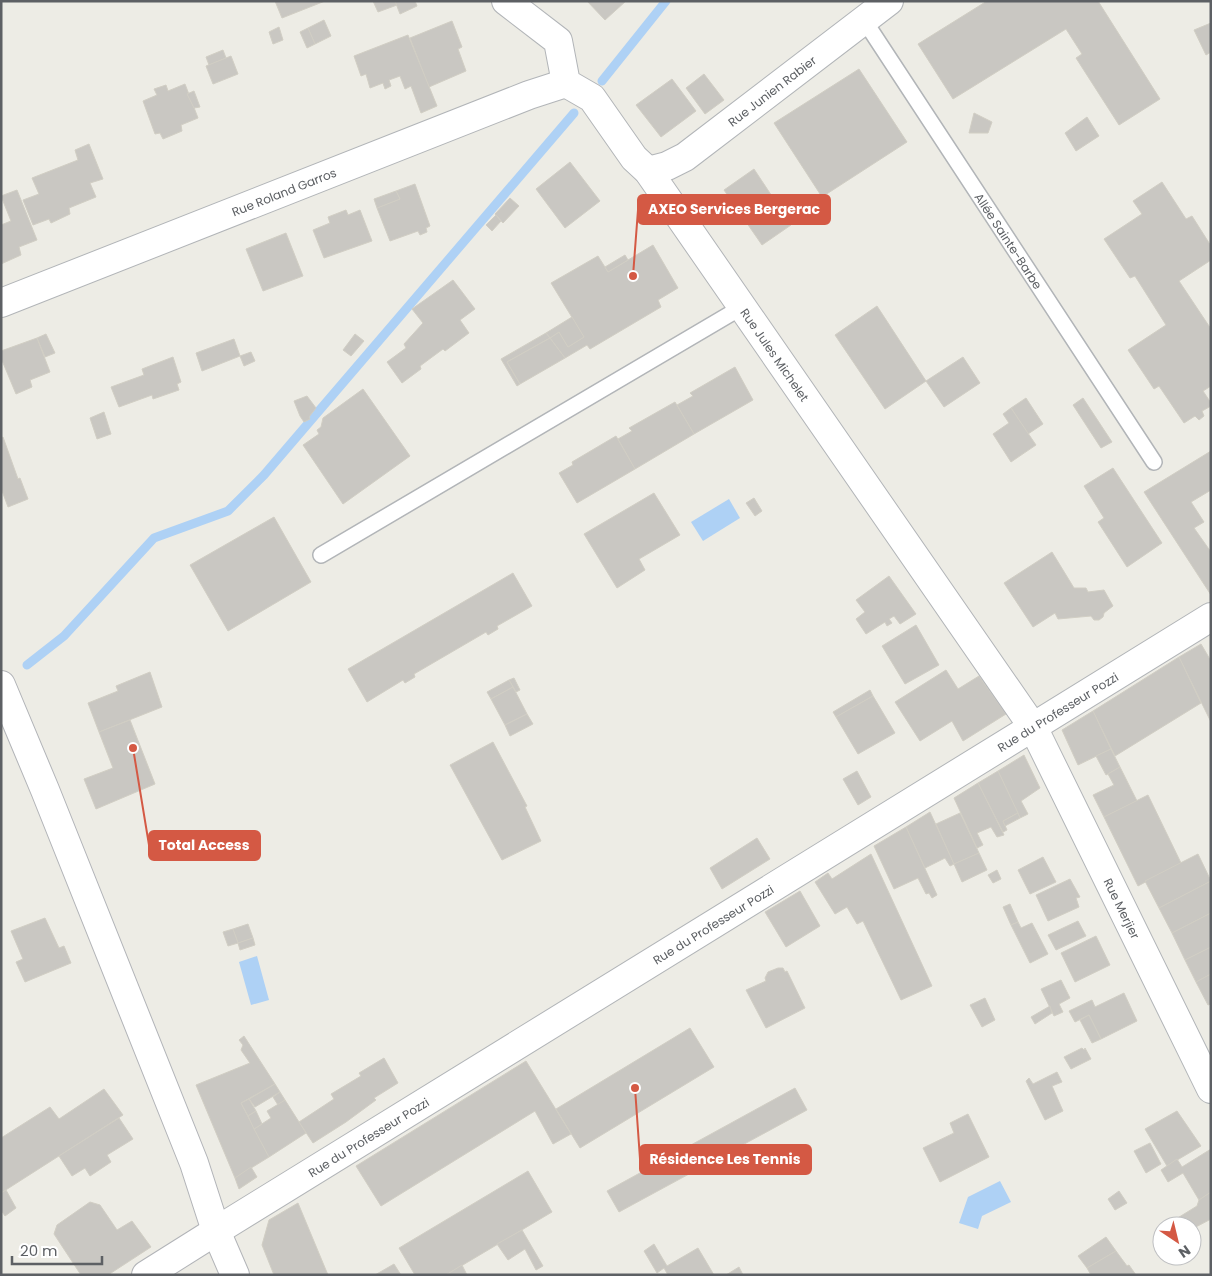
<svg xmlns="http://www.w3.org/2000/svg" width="1212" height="1276" viewBox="0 0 1212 1276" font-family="Poppins,sans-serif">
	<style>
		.water { fill: #aed1f5 }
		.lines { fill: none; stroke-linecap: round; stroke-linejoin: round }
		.stream { stroke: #aed1f5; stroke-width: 9 }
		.building { fill: #c9c7c2; stroke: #d1cec4 }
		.lane-casing { stroke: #b2b5b8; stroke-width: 18 }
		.street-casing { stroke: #b2b5b8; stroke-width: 30 }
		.secondary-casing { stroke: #b2b4b8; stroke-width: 30 }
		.lane { stroke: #fff; stroke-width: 15 }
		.street { stroke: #fff; stroke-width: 28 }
		.secondary { stroke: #fff; stroke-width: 28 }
		.labels { text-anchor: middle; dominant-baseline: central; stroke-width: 4; stroke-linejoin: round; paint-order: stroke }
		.street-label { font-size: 12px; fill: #5d6064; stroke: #fff }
		.leader { fill: none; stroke: #d45944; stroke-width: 2 }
		.callout-dot { fill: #d45944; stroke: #fff; stroke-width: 2 }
		.callout { fill: #d45944; stroke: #d45944; stroke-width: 2 }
		.callout-label { font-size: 14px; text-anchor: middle; font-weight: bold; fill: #fff }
	</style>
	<rect width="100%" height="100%" fill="#edece5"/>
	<g class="water">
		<polygon points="729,499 740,518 703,541 691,522"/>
		<polygon points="257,956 269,1000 251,1005 239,962"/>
		<polygon points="1000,1181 1011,1202 982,1216 978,1229 959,1223 968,1197"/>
	</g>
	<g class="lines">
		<g class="stream">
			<polyline points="602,81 666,1"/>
			<polyline points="27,665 64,636 154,538 228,511 264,475 574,113"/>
		</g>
	</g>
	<g class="building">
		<polygon points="275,1 325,1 282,18"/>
		<polygon points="373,1 395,1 397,5 378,12"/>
		<polygon points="395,1 415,1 417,6 400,14"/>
		<polygon points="587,1 626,1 605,20"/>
		<polygon points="987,1 1098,1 1160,99 1119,125 1076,58 1082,54 1066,29 953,99 918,44"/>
		<polygon points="324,20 331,36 315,44 308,28"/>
		<polygon points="452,21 462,47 458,49 466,71 429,87 410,38"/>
		<polygon points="1211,23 1211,52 1206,55 1194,30"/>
		<polygon points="279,27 283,40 273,44 269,32"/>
		<polygon points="308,28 315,44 307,48 300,32"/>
		<polygon points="408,35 437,106 421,113 411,86 405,89 400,76 389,80 391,86 385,89 383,83 370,88 366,74 361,76 354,56"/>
		<polygon points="223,50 226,58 209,65 206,57"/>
		<polygon points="231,56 238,74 213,84 206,66"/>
		<polygon points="859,69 907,142 822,197 774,123"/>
		<polygon points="704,74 724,100 705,114 686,88"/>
		<polygon points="672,79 696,111 661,137 636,105"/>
		<polygon points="185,84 198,118 181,125 182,131 163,139 160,133 155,134 143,101 157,95 154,89 166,85 168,91"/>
		<polygon points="194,91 200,107 194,108 187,94"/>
		<polygon points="974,113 992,122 988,133 969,133"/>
		<polygon points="1087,117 1099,136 1076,151 1065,133"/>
		<polygon points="89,144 103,179 90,183 96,197 69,208 70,214 51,223 49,219 33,225 23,200 39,194 32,178 78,160 75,150"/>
		<polygon points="570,162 600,201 565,228 536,189"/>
		<polygon points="754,169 791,225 762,245 724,190"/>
		<polygon points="1162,182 1186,219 1192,216 1211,246 1211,260 1179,281 1211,329 1211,386 1203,391 1211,403 1211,406 1202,411 1204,416 1199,420 1195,416 1184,423 1159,386 1154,389 1128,350 1166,325 1135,276 1130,278 1104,239 1142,214 1133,201"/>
		<polygon points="415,184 430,226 426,228 427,232 420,235 418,231 390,241 377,208 400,199 396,191"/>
		<polygon points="17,190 37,240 19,247 21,255 1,264 1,225 11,221 1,196"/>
		<polygon points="396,191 400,199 377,208 374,199"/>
		<polygon points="510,198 519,206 503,223 495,214"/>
		<polygon points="346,210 348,215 360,210 372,241 324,258 313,230 330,223 328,217"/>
		<polygon points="496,215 501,221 492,231 486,225"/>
		<polygon points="286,233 303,276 263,291 246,249"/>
		<polygon points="653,245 678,288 658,300 661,307 590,349 587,345 565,358 550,338 559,332 568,347 584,337 551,283 598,256 608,272"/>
		<polygon points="625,255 628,260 608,272 605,267"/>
		<polygon points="453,280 475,309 460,320 469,333 445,351 443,349 420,366 421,369 402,383 387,362 406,348 404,344 423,323 412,309"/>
		<polygon points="877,306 926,381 885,409 835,335"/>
		<polygon points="572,317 584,337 568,347 559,332 550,338 546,333"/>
		<polygon points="546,333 550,338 507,362 520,384 517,386 501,359"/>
		<polygon points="46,334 55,353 45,357 37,338"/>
		<polygon points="355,334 364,341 351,356 343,350"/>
		<polygon points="37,338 50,372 30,380 32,387 16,394 1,358 1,351"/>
		<polygon points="550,338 565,358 520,384 507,362"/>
		<polygon points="234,339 240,356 202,371 196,353"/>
		<polygon points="251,352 255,361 244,366 240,356"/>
		<polygon points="173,357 181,382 177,384 179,390 153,399 152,395 119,407 111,387 144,375 142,369"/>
		<polygon points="963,357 980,383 944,407 926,381"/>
		<polygon points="735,367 753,400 694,434 677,405 693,396 690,393"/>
		<polygon points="363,389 410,456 343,504 303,445 319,434 317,430 321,427 323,418"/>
		<polygon points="307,396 316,408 309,417 310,419 304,422 300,416 294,401"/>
		<polygon points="1026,398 1043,424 1028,434 1011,408"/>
		<polygon points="1083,398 1112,442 1101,448 1073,405"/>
		<polygon points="675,402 694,434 635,469 618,439 632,431 629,428"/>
		<polygon points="1011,408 1036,445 1011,462 993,434 1009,423 1003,414"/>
		<polygon points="104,412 111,434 97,439 90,418"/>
		<polygon points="616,436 635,469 577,503 559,473 573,465 572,462"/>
		<polygon points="3,437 18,479 20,478 28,499 8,507 1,488 1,438"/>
		<polygon points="1211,451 1211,490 1191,502 1204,522 1194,528 1211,552 1211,595 1144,492"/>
		<polygon points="1113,468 1162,543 1127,567 1098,522 1104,518 1084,486"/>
		<polygon points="654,493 680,535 639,559 645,570 617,588 584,534"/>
		<polygon points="754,498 762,511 755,516 746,503"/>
		<polygon points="274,517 311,582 228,631 190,565"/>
		<polygon points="1052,552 1074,588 1086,588 1088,592 1104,590 1113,606 1104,613 1103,617 1099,620 1094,620 1091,616 1058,619 1055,613 1033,627 1004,583"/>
		<polygon points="513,573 532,606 497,626 498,629 488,635 486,632 414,674 415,677 405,683 403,680 367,702 348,669"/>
		<polygon points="889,576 916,614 900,624 894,616 889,619 892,623 887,626 885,622 866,634 856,619 865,612 856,600"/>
		<polygon points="916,625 939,665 905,684 882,646"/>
		<polygon points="1201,644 1211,661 1211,722 1179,657"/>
		<polygon points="1179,657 1201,703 1115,756 1093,711"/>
		<polygon points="946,670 958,689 979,676 1006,714 963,741 952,721 920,741 895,702"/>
		<polygon points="150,672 162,707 99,732 88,703 118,691 116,686"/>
		<polygon points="514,678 520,690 516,692 509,680"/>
		<polygon points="509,680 513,687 491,699 487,692"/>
		<polygon points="513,687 527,714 505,725 491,699"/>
		<polygon points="870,690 873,696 836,717 833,712"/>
		<polygon points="873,696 895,733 858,754 836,717"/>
		<polygon points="1093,711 1111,749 1078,765 1062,730"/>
		<polygon points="527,714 533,724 510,736 505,725"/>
		<polygon points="130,720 155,784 96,809 84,779 113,768 99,732"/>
		<polygon points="493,742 527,806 525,807 541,841 502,860 450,765"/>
		<polygon points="1111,749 1120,767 1106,775 1096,756"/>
		<polygon points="1024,755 1040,788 1021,801 1028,814 1020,818 998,771"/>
		<polygon points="1120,767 1137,801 1104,817 1093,795 1114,785 1108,774"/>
		<polygon points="857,771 871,797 858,805 843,779"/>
		<polygon points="998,771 1018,813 1003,821 1007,830 1003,832 978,783"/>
		<polygon points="978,783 1004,835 997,837 991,827 977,833 983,845 977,848 954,798"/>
		<polygon points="1148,795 1181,863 1138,886 1104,817"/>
		<polygon points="930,812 954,864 950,866 945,858 925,868 906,827"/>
		<polygon points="960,813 979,853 954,864 936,824"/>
		<polygon points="1018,813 1020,818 1005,826 1003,821"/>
		<polygon points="906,827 937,895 932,898 929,893 926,894 918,878 894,889 874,846"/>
		<polygon points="757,838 770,859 722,889 710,868"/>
		<polygon points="979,853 987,870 962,882 954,864"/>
		<polygon points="871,854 932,986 901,1000 863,921 857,924 847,907 835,914 815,882 828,873 832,879"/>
		<polygon points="1198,854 1211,881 1159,908 1145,881"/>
		<polygon points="1043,857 1056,882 1030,894 1018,870"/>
		<polygon points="997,870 1001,879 993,883 988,875"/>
		<polygon points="1070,879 1080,897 1076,898 1079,907 1048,921 1036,895"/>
		<polygon points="1211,881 1211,913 1172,933 1159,908"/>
		<polygon points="800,891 820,926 786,947 765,912"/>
		<polygon points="1010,904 1018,922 1011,925 1003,907"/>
		<polygon points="1211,913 1211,947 1185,960 1172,933"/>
		<polygon points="45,918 59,948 64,946 71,963 25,982 16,962 23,959 11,931"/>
		<polygon points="1078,921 1086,936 1056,950 1048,935"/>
		<polygon points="1018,922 1021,928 1032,923 1048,954 1030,963 1011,925"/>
		<polygon points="248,924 253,938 238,943 233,929"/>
		<polygon points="233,929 238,943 228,946 223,932"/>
		<polygon points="1096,936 1110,965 1075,982 1061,953"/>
		<polygon points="253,938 255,945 240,950 238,943"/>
		<polygon points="1211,947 1211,974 1196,982 1185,960"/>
		<polygon points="778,968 783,968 785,972 787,971 805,1008 766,1028 746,990 766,981 765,978 768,972"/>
		<polygon points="1211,974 1211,1004 1208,1005 1196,982"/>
		<polygon points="1061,980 1070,998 1059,1004 1063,1012 1054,1016 1041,989"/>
		<polygon points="1124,993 1137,1021 1101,1039 1089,1015 1075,1022 1069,1011 1092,1000 1095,1007"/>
		<polygon points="985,998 995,1020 982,1027 970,1005"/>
		<polygon points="1050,1006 1052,1013 1035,1024 1031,1017"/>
		<polygon points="1089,1015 1101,1039 1092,1043 1080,1020"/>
		<polygon points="690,1028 714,1067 580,1148 556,1109"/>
		<polygon points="244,1036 275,1084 241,1103 269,1157 235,1178 196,1085 250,1063 241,1050 243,1045 239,1040"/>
		<polygon points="1082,1048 1084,1050 1085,1048 1091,1059 1071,1069 1064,1057"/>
		<polygon points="384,1058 398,1083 374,1098 376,1100 346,1122 313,1143 299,1122 334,1099 331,1094 361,1076 359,1073"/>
		<polygon points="526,1061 571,1134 553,1144 535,1111 381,1206 356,1166"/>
		<polygon points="1057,1072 1062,1082 1052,1086 1063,1111 1045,1120 1026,1081 1029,1078 1033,1084"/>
		<polygon points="275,1084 280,1092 255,1107 249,1099"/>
		<polygon points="795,1088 807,1110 619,1212 607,1191"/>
		<polygon points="104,1089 123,1115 1,1193 1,1138 50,1107 59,1119"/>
		<polygon points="280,1092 285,1100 278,1105 273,1097"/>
		<polygon points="249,1099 256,1111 248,1116 241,1103"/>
		<polygon points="285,1100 306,1133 269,1157 254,1129 271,1118 267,1111"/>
		<polygon points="256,1111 262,1124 254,1129 248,1116"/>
		<polygon points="1177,1111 1201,1146 1167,1166 1145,1129"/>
		<polygon points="968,1114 989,1157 940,1182 923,1148 954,1133 950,1123"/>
		<polygon points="119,1118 133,1139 107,1155 111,1162 90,1176 85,1168 72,1176 59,1156"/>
		<polygon points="1150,1143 1161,1164 1146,1173 1134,1151"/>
		<polygon points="1211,1149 1211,1192 1199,1200 1183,1173 1168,1182 1161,1170 1177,1159 1182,1167"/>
		<polygon points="251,1167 257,1177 239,1189 235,1178"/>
		<polygon points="528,1171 552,1212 446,1275 415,1275 399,1248"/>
		<polygon points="6,1190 16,1208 5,1216 1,1210 1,1193"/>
		<polygon points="1119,1191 1127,1203 1115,1210 1108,1199"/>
		<polygon points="1211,1192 1211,1219 1192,1229 1192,1226 1179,1226 1176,1219 1197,1206 1199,1200"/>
		<polygon points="90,1202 100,1205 117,1230 132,1221 151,1247 108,1275 81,1275 54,1234 57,1225"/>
		<polygon points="298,1203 328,1275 274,1275 262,1245 269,1220"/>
		<polygon points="522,1230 543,1266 536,1270 525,1249 508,1260 497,1244"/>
		<polygon points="1106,1237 1116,1251 1087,1268 1078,1256"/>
		<polygon points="654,1244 667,1266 698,1248 714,1275 668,1275 664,1268 657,1273 644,1251"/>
		<polygon points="1116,1251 1127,1266 1129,1265 1136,1275 1091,1275 1087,1268"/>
		<polygon points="394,1264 401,1275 375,1275"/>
		<polygon points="462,1265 467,1275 446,1275"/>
		<polygon points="739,1267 743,1275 726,1275"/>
	</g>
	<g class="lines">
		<g class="lane-casing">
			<g id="lane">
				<path id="s1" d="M864 20 1154 462"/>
				<polyline points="321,555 742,307"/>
			</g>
		</g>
		<g class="street-casing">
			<g id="street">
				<path id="s2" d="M506 1 558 41 566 83 592 98 634 158 648 171 1033 727 1211 1089"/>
				<path id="s3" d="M648 171 667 166 685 157 889 1"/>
				<path id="s4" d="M1 303 529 95 566 83"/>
				<path id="s5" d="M216 1231 1211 617"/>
			</g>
		</g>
		<g class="secondary-casing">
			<g id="secondary">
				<polyline points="1,685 45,790 194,1163 216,1231 235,1275"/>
				<polyline points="146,1275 216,1231"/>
			</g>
		</g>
		<use href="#lane" class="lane"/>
		<use href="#street" class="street"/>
		<use href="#secondary" class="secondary"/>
	</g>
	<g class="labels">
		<g class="street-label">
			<text stroke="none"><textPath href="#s3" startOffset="149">Rue Junien Rabier</textPath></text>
			<text stroke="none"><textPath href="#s4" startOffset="304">Rue Roland Garros</textPath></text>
			<text stroke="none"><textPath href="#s1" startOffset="264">Allée Sainte-Barbe</textPath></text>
			<text stroke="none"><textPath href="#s2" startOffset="454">Rue Jules Michelet</textPath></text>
			<text stroke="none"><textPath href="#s5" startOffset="989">Rue du Professeur Pozzi</textPath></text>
			<text stroke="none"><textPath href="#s2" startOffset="1109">Rue Merjier</textPath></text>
			<text stroke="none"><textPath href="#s5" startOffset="584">Rue du Professeur Pozzi</textPath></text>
			<text stroke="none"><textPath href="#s5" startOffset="179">Rue du Professeur Pozzi</textPath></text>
		</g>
	</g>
	<path class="leader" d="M633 276L638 210M133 748L149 845M635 1088L640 1159"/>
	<g class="callout-dot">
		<circle cx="633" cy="276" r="5"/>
		<circle cx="133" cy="748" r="5"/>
		<circle cx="635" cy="1088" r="5"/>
	</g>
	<g class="callout">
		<rect x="638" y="195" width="192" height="29" rx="5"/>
		<rect x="149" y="831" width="111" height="29" rx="5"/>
		<rect x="640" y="1145" width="171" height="29" rx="5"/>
	</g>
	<g class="callout-label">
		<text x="734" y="214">AXEO Services Bergerac</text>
		<text x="204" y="850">Total Access</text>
		<text x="725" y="1164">Résidence Les Tennis</text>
	</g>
	<rect width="1212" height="1276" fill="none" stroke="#5d6064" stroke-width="5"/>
	<g transform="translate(1177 1241) rotate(145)"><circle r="24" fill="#ffffff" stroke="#bebfc1"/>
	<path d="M0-4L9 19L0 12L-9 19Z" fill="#d45944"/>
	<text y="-8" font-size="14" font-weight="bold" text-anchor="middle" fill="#5d6064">N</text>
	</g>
	<path d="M12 1256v8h90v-8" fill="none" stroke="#5d6064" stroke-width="2.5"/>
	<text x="20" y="1256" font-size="15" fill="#5d6064" stroke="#ffffff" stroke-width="4" paint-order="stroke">20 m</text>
</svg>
